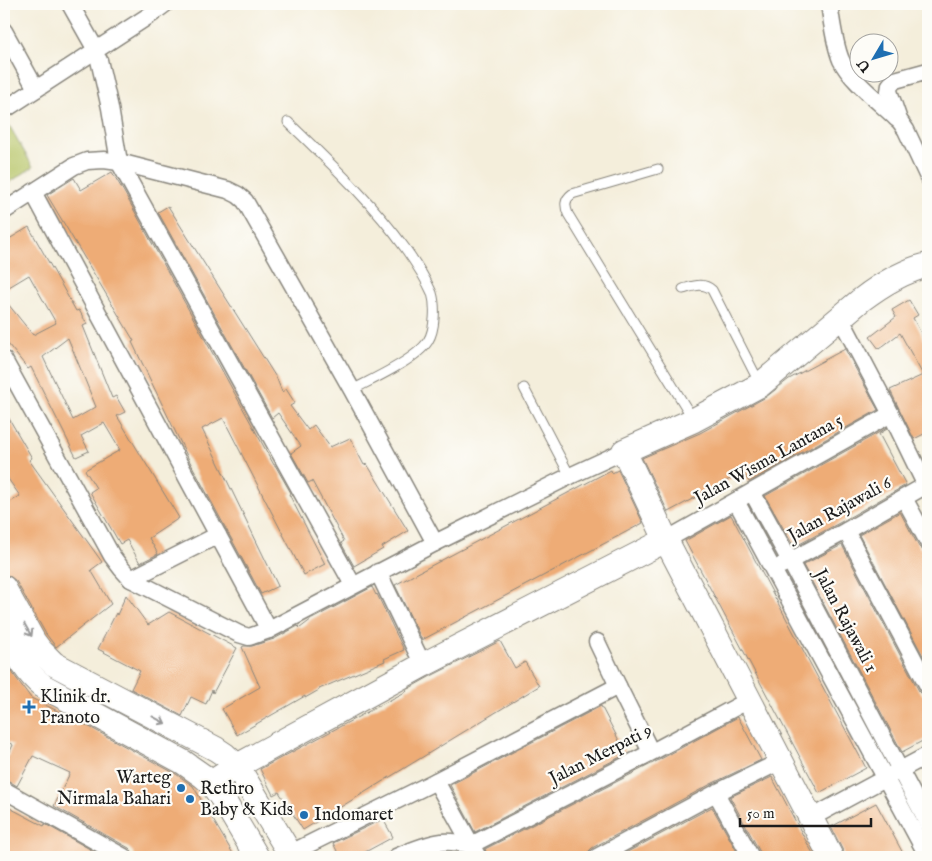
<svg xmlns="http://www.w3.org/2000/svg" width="932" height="861" viewBox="0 0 932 861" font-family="'IM FELL English',serif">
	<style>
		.green { fill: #b6c466; stroke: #697041 }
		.building { fill: #eeac76; fill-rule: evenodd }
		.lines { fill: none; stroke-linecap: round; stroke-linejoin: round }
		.lane-casing { stroke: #88857c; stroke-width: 11 }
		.street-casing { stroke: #88857c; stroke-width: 19 }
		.secondary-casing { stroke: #88857c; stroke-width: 26 }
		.lane { stroke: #fff; stroke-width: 9 }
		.street { stroke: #fff; stroke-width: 16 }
		.secondary { stroke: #fff; stroke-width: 24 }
		.oneway { stroke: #999 }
		.poi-dot { fill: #1f6fb2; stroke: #fdfcf7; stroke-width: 2 }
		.labels { text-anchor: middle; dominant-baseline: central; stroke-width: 4.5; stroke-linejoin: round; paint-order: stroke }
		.street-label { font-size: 18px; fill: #1c1c1c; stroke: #fdfcf7 }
		.poi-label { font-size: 18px; fill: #1c1c1c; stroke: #fdfcf7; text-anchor: start }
	</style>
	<rect width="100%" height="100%" fill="#fdfcf7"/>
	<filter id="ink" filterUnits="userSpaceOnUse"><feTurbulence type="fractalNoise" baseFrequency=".02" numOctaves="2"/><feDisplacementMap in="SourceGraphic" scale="10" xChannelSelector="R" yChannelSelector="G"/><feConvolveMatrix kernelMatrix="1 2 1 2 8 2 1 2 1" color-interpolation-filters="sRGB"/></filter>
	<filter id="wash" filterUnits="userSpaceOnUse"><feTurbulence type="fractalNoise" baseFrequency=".0096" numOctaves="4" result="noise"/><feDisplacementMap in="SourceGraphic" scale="20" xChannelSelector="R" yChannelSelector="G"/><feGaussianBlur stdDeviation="1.12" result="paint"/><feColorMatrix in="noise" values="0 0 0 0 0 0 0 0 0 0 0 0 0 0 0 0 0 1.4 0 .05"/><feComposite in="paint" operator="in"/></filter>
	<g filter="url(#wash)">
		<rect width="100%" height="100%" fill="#f4eedb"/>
		<polygon class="green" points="9,125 33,167 4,186 4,128"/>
		<g id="blocks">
			<g class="building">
				<polygon points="112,172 124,192 274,465 275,465 291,493 289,494 325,564 304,575 223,418 202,429 278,586 261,594 189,460 132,342 134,341 47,195 74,178 81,190"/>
				<polygon points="168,206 277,379 282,392 286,389 295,403 290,406 308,430 314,425 330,447 350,438 364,465 367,464 408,531 382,547 383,549 354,566 341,543 344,541 312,481 308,483 291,453 301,446 278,413 272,418 158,212"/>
				<path d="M29 227 76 311 79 310 87 324 83 326 112 398 116 396 125 412 117 416 179 518 149 538 158 554 140 563 127 540 120 544 90 492 96 488 85 470 120 450 104 423 81 436 89 451 76 457 31 367 28 369 4 339V299L33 335 56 323 29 275 4 290V242ZM68 338 96 407 73 420 43 357Z"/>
				<polygon points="909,300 918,315 913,318 928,347 928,432 914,439 890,390 923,375 900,333 879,349 870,337 896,317 892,310"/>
				<polygon points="845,349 878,410 749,482 743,472 668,512 642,458 700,433 766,397 789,379"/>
				<polygon points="4,410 32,458 29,460 102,562 91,570 111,604 56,647 46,634 16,581 11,577 7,575 4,569 4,506 20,496 4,473"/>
				<polygon points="887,428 887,429 879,434 906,485 841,522 794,547 765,496"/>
				<polygon points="611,470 612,473 618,470 643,523 422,640 395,585"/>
				<polygon points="900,512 919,547 924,551 928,560 928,665 859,535"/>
				<polygon points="731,515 866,768 819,793 685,541"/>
				<polygon points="842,545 919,691 923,695 928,696 928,738 902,752 803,565"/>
				<polygon points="372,587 376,595 377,594 404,650 384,659 385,661 319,689 319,690 305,698 305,696 237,735 222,709 260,687 242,647 244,646 252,646 274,639 298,626 300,628 312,619"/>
				<polygon points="126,595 148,625 169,612 237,648 213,693 212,690 206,704 191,697 182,716 131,689 140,671 98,649 116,613 117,615"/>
				<polygon points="500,641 515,668 525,662 539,686 303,830 279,792 273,795 260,769 407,691 406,690 429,677"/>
				<polygon points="4,658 14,675 31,698 84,724 176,774 193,786 235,857 134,857 133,852 129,848 54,806 70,773 33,756 17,786 9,781 4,780 4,764 13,745 4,740"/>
				<polygon points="601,706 626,754 475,832 450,785"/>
				<polygon points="738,717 761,760 711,784 592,848 588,852 587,857 488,857 485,849 657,761"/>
				<polygon points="772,777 806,841 815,857 761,857 760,852 730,797"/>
				<polygon points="4,801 8,803 6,806 44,826 45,824 104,857 4,857"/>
				<polygon points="876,803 905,857 845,857 843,851 831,827"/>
				<polygon points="712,807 740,857 618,857"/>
				<polygon points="383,819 393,837 356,857 340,857 333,843"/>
			</g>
		</g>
	</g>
	<g filter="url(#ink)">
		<use href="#blocks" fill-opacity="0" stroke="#88857c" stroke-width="1"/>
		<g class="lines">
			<g class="lane-casing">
				<g id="lane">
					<path d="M288 122C329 162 371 201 405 248 415 262 425 277 432 293 436 306 435 330 428 341 417 359 371 380 352 390"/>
					<path d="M658 169 572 194C564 200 565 206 568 214L693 419"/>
					<path d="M683 289C694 286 703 282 712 290L760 384"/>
					<polyline points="524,388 570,476"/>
				</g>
			</g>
			<g class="street-casing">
				<g id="street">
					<polyline points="70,4 96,50"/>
					<path d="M829 4C832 22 834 43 841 60 851 81 881 103 897 119"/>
					<polyline points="4,31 36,89"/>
					<polyline points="99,60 110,108 119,162 353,585"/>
					<polyline points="928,71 895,80 890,85 889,91 899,120 906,130 928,177"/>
					<polyline points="4,110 153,13 165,4"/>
					<polyline points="33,192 269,630"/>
					<polyline points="4,211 74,166 87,161 104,160 119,162 228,190 238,195 245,201 352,390 435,543"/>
					<polyline points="840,317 891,414 928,490"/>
					<polyline points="4,360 112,556 121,568 131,579 239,634 249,637 269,630 435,543 570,476 624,451"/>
					<polyline points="752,492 790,561 928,823"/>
					<polyline points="904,498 928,542"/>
					<polyline points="736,501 928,857"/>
					<polyline points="846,531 928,686"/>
					<polyline points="666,540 891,414"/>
					<polyline points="782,565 846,531 928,484"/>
					<polyline points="378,572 423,665"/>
					<polyline points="131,579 218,535"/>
					<polyline points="597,642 618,686 648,746"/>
					<polyline points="436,781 478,857"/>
					<polyline points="4,790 124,857"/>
					<polyline points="716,793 751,857"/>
					<polyline points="811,818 928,755"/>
					<polyline points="283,857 436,781 618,686"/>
					<path d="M396 857C410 851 427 844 442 842 452 841 462 843 471 845L652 752 749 700"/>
					<polyline points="597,857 716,793 781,761"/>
				</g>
			</g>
			<g class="secondary-casing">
				<g id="secondary">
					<polyline points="4,588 34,642 40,650 54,664 216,749 225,755 237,766 292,857"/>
					<path d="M4 629C15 650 24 671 43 686L183 762 203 776 211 783 224 801 257 857"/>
					<polyline points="211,783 237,766 423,665 666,540"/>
					<path d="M831 857 666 540 624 451 694 420 760 385 861 300C882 284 903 271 928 265"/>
				</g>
			</g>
			<use href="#lane" class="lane"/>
			<use href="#street" class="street"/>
			<use href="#secondary" class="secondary"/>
		</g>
		<defs><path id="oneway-shaft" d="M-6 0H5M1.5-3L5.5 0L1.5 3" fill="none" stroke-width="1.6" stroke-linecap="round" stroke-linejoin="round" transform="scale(1.25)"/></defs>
		<g class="oneway">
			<use href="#oneway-shaft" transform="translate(28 630) rotate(60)"/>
			<use href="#oneway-shaft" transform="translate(159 720) rotate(28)"/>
		</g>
	</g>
	<g class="poi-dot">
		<path d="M26.5 699.5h5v5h5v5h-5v5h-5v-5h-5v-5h5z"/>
		<circle cx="181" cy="788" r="5"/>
		<circle cx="190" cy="799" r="5"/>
		<circle cx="304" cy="815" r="5"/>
	</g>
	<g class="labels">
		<g class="street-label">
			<text transform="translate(769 460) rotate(-29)">Jalan Wisma Lantana 5</text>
			<text transform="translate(840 510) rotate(-29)">Jalan Rajawali 6</text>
			<text transform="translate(845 621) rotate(62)">Jalan Rajawali 1</text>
			<text transform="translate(601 755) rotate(-27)">Jalan Merpati 9</text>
		</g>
		<g class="poi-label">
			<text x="40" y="697">Klinik dr.<tspan x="40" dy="21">Pranoto</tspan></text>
			<text x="171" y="778" text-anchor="end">Warteg<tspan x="171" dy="21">Nirmala Bahari</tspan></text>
			<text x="200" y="789">Rethro<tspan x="200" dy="21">Baby &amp; Kids</tspan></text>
			<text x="314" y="815">Indomaret</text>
		</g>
	</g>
	<rect width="932" height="861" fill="none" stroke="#fdfcf7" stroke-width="20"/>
	<g transform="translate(874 58) rotate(232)"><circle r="24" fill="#fdfcf7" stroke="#a3a29f"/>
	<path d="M0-4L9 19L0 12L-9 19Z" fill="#1f6fb2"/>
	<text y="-8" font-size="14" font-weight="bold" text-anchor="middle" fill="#1c1c1c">U</text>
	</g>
	<path d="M740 818v8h131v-8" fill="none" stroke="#1c1c1c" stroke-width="2.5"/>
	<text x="747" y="818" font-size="15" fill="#1c1c1c" stroke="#fdfcf7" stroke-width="4" paint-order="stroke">50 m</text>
</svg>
